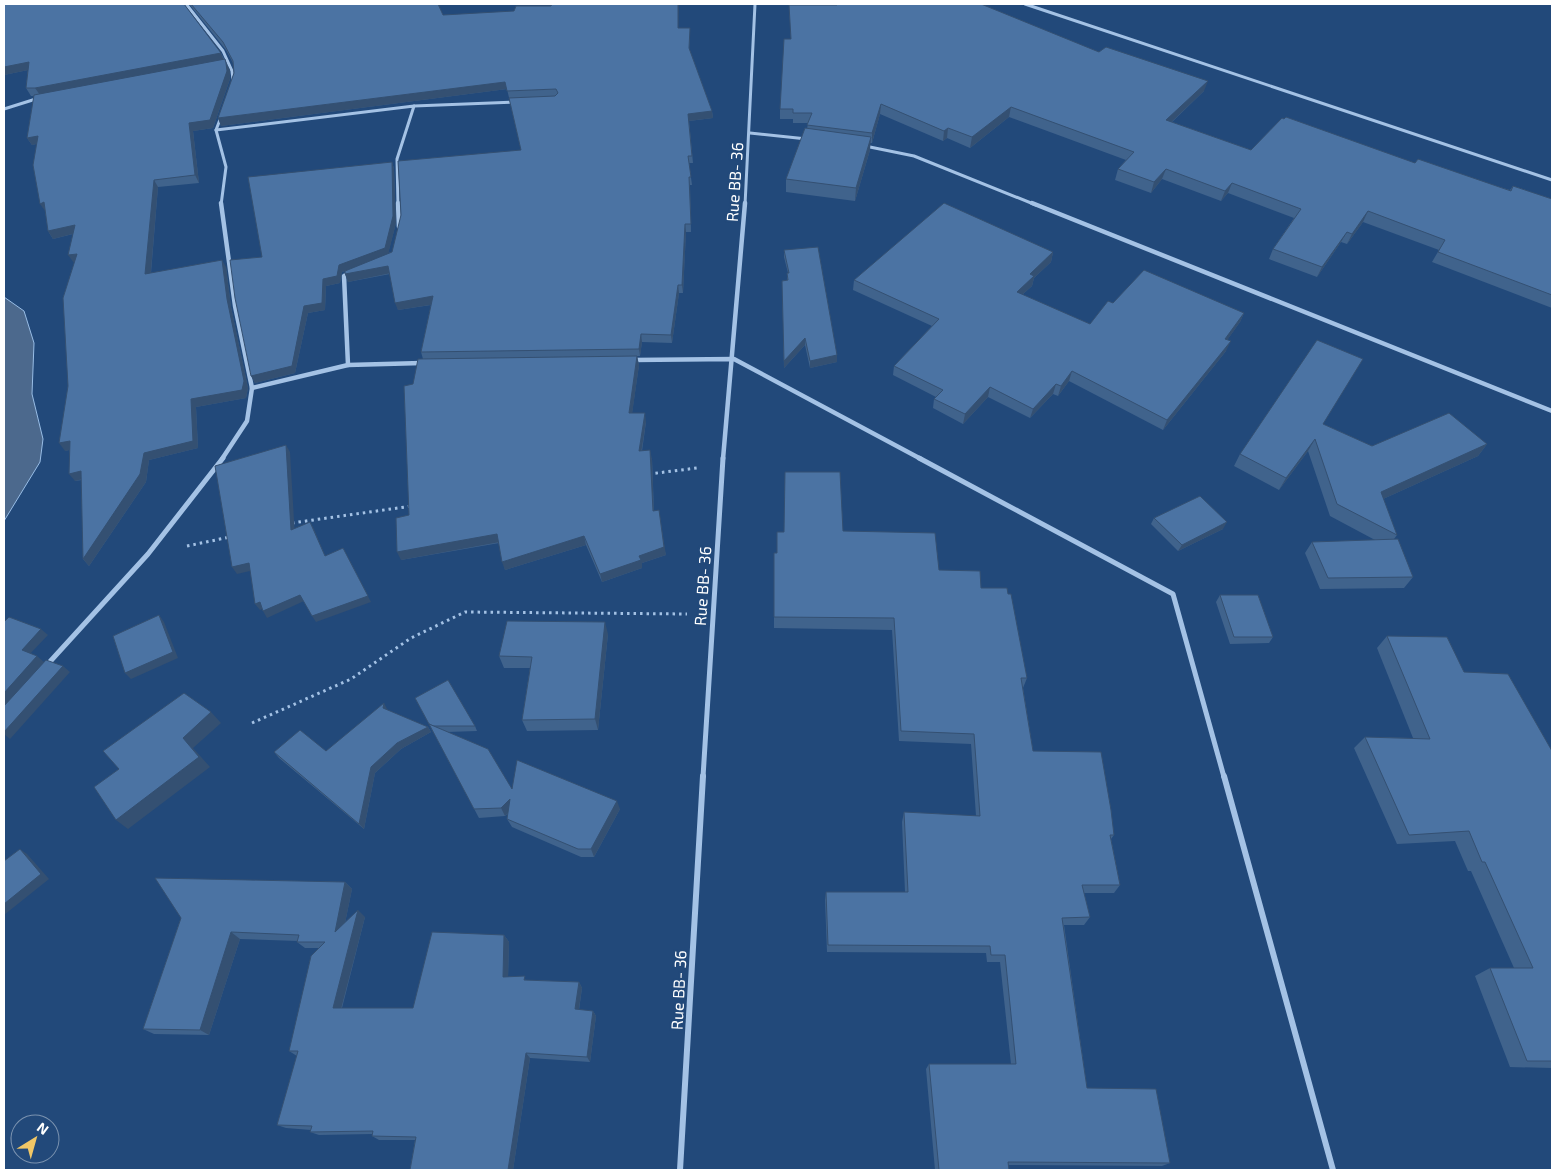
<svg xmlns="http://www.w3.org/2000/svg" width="1556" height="1174" viewBox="0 0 1556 1174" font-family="'Exo 2',sans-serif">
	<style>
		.water { fill: #4c698d; stroke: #98bde6 }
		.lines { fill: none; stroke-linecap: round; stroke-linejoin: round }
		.path { stroke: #a4c2e5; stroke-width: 3; stroke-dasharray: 2.5 4; stroke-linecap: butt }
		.minor-far3 { stroke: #a4c2e5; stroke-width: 3 }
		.minor-far2 { stroke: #a4c2e5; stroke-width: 4.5 }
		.minor-far1 { stroke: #a4c2e5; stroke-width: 5 }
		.minor { stroke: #a4c2e5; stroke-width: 6 }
		.wall { fill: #40638c }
		.shaded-wall { fill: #345072 }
		.building { fill: #4b73a3; stroke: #345072 }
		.labels { text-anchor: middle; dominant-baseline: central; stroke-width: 4.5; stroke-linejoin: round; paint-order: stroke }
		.street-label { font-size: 16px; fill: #fff; stroke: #22497a }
	</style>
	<rect width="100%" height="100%" fill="#22497a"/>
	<polygon class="water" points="4,297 24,311 34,343 32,394 43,439 40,462 4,521"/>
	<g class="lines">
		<g class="path">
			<polyline points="649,474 697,468"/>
			<polyline points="292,523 412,506"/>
			<polyline points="187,546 230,537"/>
			<polyline points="252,723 351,679 411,638 465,612 687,614"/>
		</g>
		<g class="minor-far3">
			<polyline points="186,4 223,51 232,71 233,80"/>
			<polyline points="1025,4 1552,180"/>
			<polyline points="414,106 516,102"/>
			<polyline points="4,109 39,98"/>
			<polyline points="221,117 216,130 226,167 221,205"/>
			<polyline points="216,130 414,106 397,159 398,205"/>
			<polyline points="750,133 807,139"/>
			<polyline points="865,146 914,156 1036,205"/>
			<polyline points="745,205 755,4"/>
		</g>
		<g class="minor-far2">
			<polyline points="221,203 235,306 252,388 247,421 222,459"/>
			<polyline points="398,203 399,227"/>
			<polyline points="1032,203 1552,411"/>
			<polyline points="633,360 734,359 921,459"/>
			<polyline points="348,365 422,363"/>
			<polyline points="252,388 348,365 344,276 350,272"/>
			<polyline points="723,459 745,203"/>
		</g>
		<g class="minor-far1">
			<polyline points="919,458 1173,594 1224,777"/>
			<polyline points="46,666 148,554 223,458"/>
			<polyline points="703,777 723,458"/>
		</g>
		<g class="minor">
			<polyline points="1224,776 1333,1170"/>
			<polyline points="680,1170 703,776"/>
		</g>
	</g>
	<g class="wall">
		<polygon points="4,4 221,53 230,70 230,79 213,128 193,131 199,183 158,187 151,273 226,267 231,307 248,388 246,398 196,407 198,448 149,460 146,482 89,566 83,559 82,480 75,481 69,450 65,451 74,263 73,234 53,239 48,231 36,144 32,145 27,138 34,96 31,96 26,88 28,70 4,75"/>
		<polygon points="189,4 438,4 443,15 678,28 690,28 689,50 712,111 713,118 689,121 693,163 689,163 692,185 690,185 691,232 686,232 683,293 679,293 672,343 642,342 640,356 637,356 639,365 632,413 646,422 642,451 652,459 654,511 666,555 642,563 642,568 602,582 586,545 505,570 499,543 401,560 409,515 413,384 423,359 421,352 431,305 398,310 390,274 348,282 345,274 345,271 342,272 340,283 326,286 325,310 308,313 295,373 255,383 251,376 262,257 392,162 394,169 396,223 388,253 392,252 521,150 507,89 221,126 218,118 234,73 233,63 226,50"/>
		<polygon points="789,5 1099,52 1204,91 1172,122 1251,150 1415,163 1510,190 1513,186 1552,199 1552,308 1432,262 1439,250 1363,222 1347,244 1341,242 1317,277 1269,259 1273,249 1294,218 1228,193 1221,201 1162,179 1151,193 1115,180 1118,169 1126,160 1009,117 970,148 947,138 943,141 880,114 872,143 870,143 870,150 855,201 786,192 786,179 807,129 808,123 793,123 793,119 780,119 780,109 791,39"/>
		<polygon points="784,250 837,362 810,368 805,345 784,368 782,281 787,280 787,273 788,273 784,257"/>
		<polygon points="1053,252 1051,262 1034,278 1032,286 1022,295 1090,324 1113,303 1244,313 1240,322 1227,340 1226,351 1163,430 1069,381 1058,396 1053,394 1030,418 988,397 963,424 933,408 934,399 936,397 893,375 894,366 932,326 853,290 854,280"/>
		<polygon points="1323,424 1372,446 1487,444 1478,456 1383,499 1397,535 1394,539 1413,577 1404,588 1320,589 1305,553 1312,542 1375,540 1330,516 1308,451 1279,490 1234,466 1240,454"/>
		<polygon points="1154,518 1223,529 1178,551 1151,524"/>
		<polygon points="843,531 981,588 1008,594 1027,678 1023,688 1033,751 1114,835 1111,839 1120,885 1114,893 1084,893 1090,917 1084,925 1064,925 1087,1088 1170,1163 1162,1166 1008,1165 1009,1170 935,1170 926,1069 929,1064 1011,1064 1000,962 987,962 986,953 827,952 825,900 826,892 905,892 902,822 904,812 976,816 971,744 899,741 892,630 774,628 774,553 777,553"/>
		<polygon points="1220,595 1273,637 1269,643 1230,644 1216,602"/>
		<polygon points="608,634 598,730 527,731 522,720 530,668 504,668 499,656"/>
		<polygon points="1387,636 1464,672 1552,751 1552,1068 1510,1067 1475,976 1490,968 1514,968 1471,871 1468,871 1455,841 1397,844 1354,748 1365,737 1413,738 1377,648"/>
		<polygon points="415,698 475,726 477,731 447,732 512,789 620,809 594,857 581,857 512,827 507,819 508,814 505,816 479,818"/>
		<polygon points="387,709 387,710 428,727 431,732 401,749 375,773 364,829 279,758 274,752 326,751"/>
		<polygon points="345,882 352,889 345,923 365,917 342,1008 413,1008 504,935 509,942 508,977 527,980 579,982 582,988 579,1010 593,1011 596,1016 590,1062 530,1058 513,1170 410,1170 415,1140 379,1140 372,1136 372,1134 319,1135 310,1132 311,1130 286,1128 277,1125 297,1056 289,1051 319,948 305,948 297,942 298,941 240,939 209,1035 154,1034 143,1029 181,918"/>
	</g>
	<g class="shaded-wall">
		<polygon points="678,4 679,4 678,35"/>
		<polygon points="221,53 224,61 40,95 35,88"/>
		<polygon points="29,62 33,69 4,75 4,67"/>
		<polygon points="226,63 230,70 230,79 213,128 193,131 199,183 195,175 189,123"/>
		<polygon points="1208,81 1204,91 1163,130 1166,120"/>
		<polygon points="505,82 507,89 221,126 218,118"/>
		<polygon points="881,104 880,114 872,143 872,133"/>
		<polygon points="1011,107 1009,117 970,148 972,137"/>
		<polygon points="712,111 713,118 688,121 688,114"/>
		<polygon points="948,128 947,138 943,141 944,131"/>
		<polygon points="38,136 42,143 32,145 27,138"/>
		<polygon points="871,137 870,150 855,201 856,188"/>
		<polygon points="392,162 394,169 396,223 388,255 342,272 340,283 326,286 325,310 308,313 295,373 255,383 251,376 304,306 323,279 339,265"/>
		<polygon points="1166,169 1162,179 1151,193 1154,182"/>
		<polygon points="154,180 158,187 150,282 145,274"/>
		<polygon points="1232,183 1228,193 1221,201 1225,191"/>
		<polygon points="44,202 49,210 45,211 40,204"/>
		<polygon points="1368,211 1363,222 1347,244 1352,234"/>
		<polygon points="685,224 686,232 683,293 682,285"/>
		<polygon points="75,225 80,232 53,239 48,231"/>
		<polygon points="1347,232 1341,242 1317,277 1322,267"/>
		<polygon points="1053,252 1051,262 1034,278 1032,286 1014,302 1017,292 1030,274"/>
		<polygon points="77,254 82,262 74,263 68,255"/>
		<polygon points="222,260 226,267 231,307 248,388 246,398 196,407 198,448 149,460 146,482 89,566 83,559 144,453 191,399 227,299"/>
		<polygon points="388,266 391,273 348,282 345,274"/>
		<polygon points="678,285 679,293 672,343 671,335"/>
		<polygon points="433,296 436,304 398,310 395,303"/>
		<polygon points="1244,313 1240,322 1221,349 1225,339"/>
		<polygon points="641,334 642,342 640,356 639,349"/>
		<polygon points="805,338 805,345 784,368 784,361"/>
		<polygon points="1231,341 1226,351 1163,430 1167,420"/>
		<polygon points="837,355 837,362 810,368 810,361"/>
		<polygon points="637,356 639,365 631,422 629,413"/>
		<polygon points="1072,371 1069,381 1058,396 1061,386"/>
		<polygon points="1056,384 1053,394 1030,418 1033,409"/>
		<polygon points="990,387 988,397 963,424 965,414"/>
		<polygon points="645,413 646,422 640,460 639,451"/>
		<polygon points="1315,439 1308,451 1279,490 1286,478"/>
		<polygon points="70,441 75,449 65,451 59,443"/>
		<polygon points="1487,444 1478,456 1372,504 1381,492"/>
		<polygon points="286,445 290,452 295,537 291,530"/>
		<polygon points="650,450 652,459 654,519 653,511"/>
		<polygon points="81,471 87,478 75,481 69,474"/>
		<polygon points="659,510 666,555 642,563 642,568 602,582 600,574 639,556"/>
		<polygon points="310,522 314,529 328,563 325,556"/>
		<polygon points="1227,522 1223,529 1178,551 1182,545"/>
		<polygon points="497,534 500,542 401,560 397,552"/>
		<polygon points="584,536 586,545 505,570 502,562"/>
		<polygon points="343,548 371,602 316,622 312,616"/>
		<polygon points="249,563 254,570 237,574 232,567"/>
		<polygon points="300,595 304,601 267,618 263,611"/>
		<polygon points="260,602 264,608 260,610 255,604"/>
		<polygon points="159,615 164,622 178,658 131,679 125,673"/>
		<polygon points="605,622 608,634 598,730 595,719"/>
		<polygon points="41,629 48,635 28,656 22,650"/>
		<polygon points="37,656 44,662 4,707 4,693"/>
		<polygon points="63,666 70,672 10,739 4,734 4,732"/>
		<polygon points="384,703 387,709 386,714 383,708"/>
		<polygon points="211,712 221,723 193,748 210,767 128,829 116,820 183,738"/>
		<polygon points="428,727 431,732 401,749 375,773 364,829 359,824 371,767 397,743"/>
		<polygon points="510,799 515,807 505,816 501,808"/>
		<polygon points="617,801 620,809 594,857 591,849"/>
		<polygon points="20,849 27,854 49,879 4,915 4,904"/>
		<polygon points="345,882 352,889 342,938 335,932"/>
		<polygon points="358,910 365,917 340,1013 333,1008"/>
		<polygon points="231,932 240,939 209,1035 200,1030"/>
		<polygon points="504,935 509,942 508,982 503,977"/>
		<polygon points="579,982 582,988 578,1015 575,1009"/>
		<polygon points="593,1011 596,1016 590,1062 587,1057"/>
		<polygon points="526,1053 530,1058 513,1170 508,1170"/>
	</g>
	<g class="building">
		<polygon points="4,4 184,4 221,53 35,88 26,88 29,62 4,67"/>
		<polygon points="191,4 438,4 443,15 514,11 516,6 551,6 552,4 678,4 678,28 690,28 689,48 712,111 688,114 692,156 688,156 691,177 689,177 691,224 685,224 682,285 678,285 671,335 641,334 639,349 421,352 433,296 395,303 388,266 345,274 345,271 392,252 401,215 398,161 521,150 509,98 555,96 558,93 556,89 507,91 505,82 218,118 234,73 233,61 223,42"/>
		<polygon points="837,4 981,4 1099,52 1106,47 1208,81 1166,120 1251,150 1282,118 1284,119 1286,117 1415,163 1418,159 1511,191 1513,186 1552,199 1552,295 1438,252 1445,240 1368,211 1352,234 1347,232 1322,267 1273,249 1301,209 1232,183 1225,191 1166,169 1154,182 1118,169 1134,152 1011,107 972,137 948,128 944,131 881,104 872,133 807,125 812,113 793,113 793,109 780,109 784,39 791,39 789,5 837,5"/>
		<polygon points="225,59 226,63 227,71 210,120 189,123 195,175 154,180 145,274 222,260 227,299 244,381 242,390 191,399 193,441 144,453 140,474 83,559 81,471 69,474 70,441 59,443 68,386 63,298 77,254 68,255 75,225 48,231 44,202 40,204 33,165 38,136 27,138 34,95"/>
		<polygon points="805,128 871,137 856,188 786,179"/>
		<polygon points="392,162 393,216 385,248 339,265 337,276 323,279 322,303 304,306 292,366 251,376 235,298 230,260 262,257 248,177"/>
		<polygon points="944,203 1053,252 1030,274 1034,276 1017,292 1090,324 1108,301 1113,303 1144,270 1244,313 1225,339 1231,341 1167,420 1072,371 1061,386 1056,384 1033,409 990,387 965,414 934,399 943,390 894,366 939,319 854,280"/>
		<polygon points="818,247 837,355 810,361 805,338 784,361 782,281 788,280 787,273 789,273 784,250"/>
		<polygon points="1317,340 1363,359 1323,424 1372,446 1449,413 1487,444 1381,492 1397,535 1337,504 1315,439 1286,478 1240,454"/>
		<polygon points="637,356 629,413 645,413 639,451 650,450 653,511 659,510 664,547 639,556 641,560 600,574 584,536 502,562 497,534 397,552 396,518 409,515 404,386 413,384 418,359"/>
		<polygon points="286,445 291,530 310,522 325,556 343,548 368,596 312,616 300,595 263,611 260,602 255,604 249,563 232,567 215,466"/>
		<polygon points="785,472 840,472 843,531 935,533 939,570 980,571 981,588 1007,588 1008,594 1011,594 1027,678 1021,678 1033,751 1101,752 1111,810 1114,835 1110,835 1120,885 1082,885 1090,917 1062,918 1087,1088 1156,1089 1170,1163 1008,1162 1009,1170 939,1170 929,1064 1016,1064 1005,955 991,955 990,946 828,945 826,892 908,892 904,812 980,816 974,734 901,731 894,618 774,617 774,553 777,553 777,532 784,532"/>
		<polygon points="1200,496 1227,522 1182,545 1154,518"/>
		<polygon points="1398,539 1413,577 1328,578 1312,542"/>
		<polygon points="1220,595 1258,595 1273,637 1234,637"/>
		<polygon points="159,615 173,652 125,673 113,636"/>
		<polygon points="9,617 41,629 22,650 37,656 4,693 4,622"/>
		<polygon points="507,621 605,622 595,719 522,720 532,657 499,656"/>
		<polygon points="1387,636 1447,637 1464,672 1508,674 1552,751 1552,1061 1527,1061 1490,968 1533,968 1485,862 1482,862 1469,831 1409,835 1365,737 1430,739"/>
		<polygon points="46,660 63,666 4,732 4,706"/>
		<polygon points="448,680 475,726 433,726 429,724 415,698"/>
		<polygon points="184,693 211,712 183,738 199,757 116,820 94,787 119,769 103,751"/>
		<polygon points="384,703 383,708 428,727 397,743 371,767 359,824 274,752 300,730 326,751"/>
		<polygon points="429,724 488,749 512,789 517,760 617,801 591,849 578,849 507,819 510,799 501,808 474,809"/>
		<polygon points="20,849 41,874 4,904 4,861"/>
		<polygon points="155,878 345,882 335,932 358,910 333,1008 413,1008 432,932 504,935 503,977 525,976 524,980 579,982 575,1009 593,1011 587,1057 526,1053 508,1170 410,1170 416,1137 372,1136 373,1131 310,1132 312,1126 277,1125 298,1051 289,1051 311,956 325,942 297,942 299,935 231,932 200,1030 143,1029 181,918"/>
	</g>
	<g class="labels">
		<g class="street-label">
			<text transform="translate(734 182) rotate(-86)">Rue BB- 36</text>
			<text transform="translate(702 586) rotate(-86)">Rue BB- 36</text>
			<text transform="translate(678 990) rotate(-87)">Rue BB- 36</text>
		</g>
	</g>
	<rect width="1556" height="1174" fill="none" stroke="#ffffff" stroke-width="10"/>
	<g transform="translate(35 1139) rotate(37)"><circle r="24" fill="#22497a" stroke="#7a92af"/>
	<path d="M0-4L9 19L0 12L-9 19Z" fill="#f1c766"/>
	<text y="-8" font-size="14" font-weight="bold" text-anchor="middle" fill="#ffffff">N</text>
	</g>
</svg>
